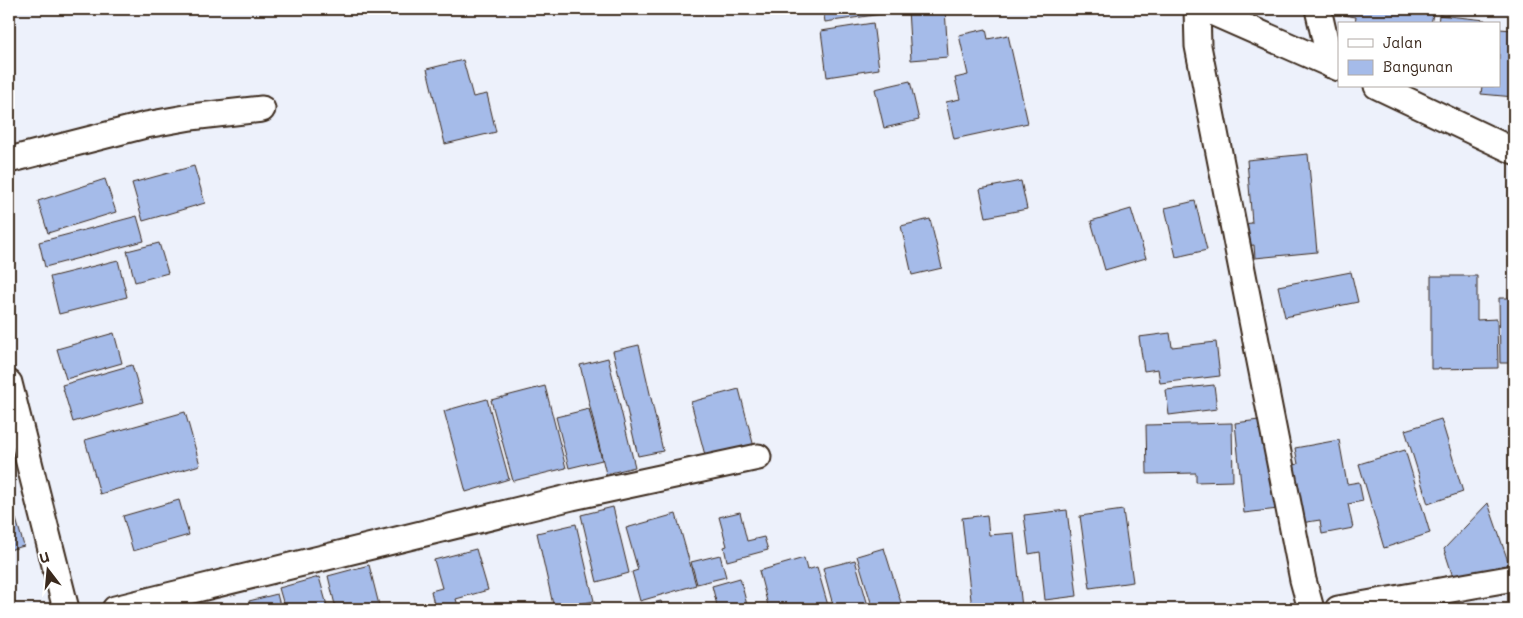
<svg xmlns="http://www.w3.org/2000/svg" width="1523" height="618" viewBox="0 0 1523 618" font-family="Mali,sans-serif">
	<style>
		.building { fill: #a5bbe9; stroke: #3b2a1e }
		.lines { fill: none; stroke-linecap: round; stroke-linejoin: round }
		.minor-casing { stroke: #3b2a1e; stroke-width: 29 }
		.minor { stroke: #fff; stroke-width: 25 }
	</style>
	<rect width="100%" height="100%" fill="#edf1fb"/>
	<filter id="ink" filterUnits="userSpaceOnUse"><feTurbulence type="fractalNoise" baseFrequency=".02" numOctaves="2"/><feDisplacementMap in="SourceGraphic" scale="10" xChannelSelector="R" yChannelSelector="G"/><feConvolveMatrix kernelMatrix="1 2 1 2 8 2 1 2 1" color-interpolation-filters="sRGB"/></filter>
	<g filter="url(#ink)">
		<g class="building">
			<polygon points="823,9 882,9 882,14 825,22"/>
			<polygon points="908,9 945,9 948,57 911,60"/>
			<polygon points="1338,9 1434,9 1431,24 1355,24 1356,17 1338,14"/>
			<polygon points="1439,15 1485,20 1484,24 1438,24"/>
			<polygon points="873,23 879,69 827,77 821,31"/>
			<polygon points="986,29 988,39 1008,35 1028,123 954,139 946,102 960,99 955,78 968,75 959,35"/>
			<polygon points="1499,29 1514,30 1514,97 1481,94 1482,86 1499,86"/>
			<polygon points="463,60 473,97 487,94 496,132 445,144 427,69"/>
			<polygon points="910,81 919,120 884,128 875,89"/>
			<polygon points="1308,154 1317,252 1255,258 1254,245 1245,246 1243,224 1252,223 1247,160"/>
			<polygon points="194,166 205,203 143,221 132,183"/>
			<polygon points="105,179 116,212 48,233 38,201"/>
			<polygon points="1021,181 1027,209 986,217 980,189"/>
			<polygon points="1195,201 1207,250 1176,257 1165,208"/>
			<polygon points="1131,209 1146,258 1105,270 1091,221"/>
			<polygon points="137,216 144,241 45,267 39,242"/>
			<polygon points="930,219 942,268 912,275 901,226"/>
			<polygon points="159,243 168,273 135,282 127,251"/>
			<polygon points="118,260 127,297 59,314 50,277"/>
			<polygon points="1351,272 1358,302 1285,317 1278,286"/>
			<polygon points="1431,276 1477,276 1477,320 1497,319 1498,368 1431,369"/>
			<polygon points="1499,298 1514,298 1514,363 1500,363"/>
			<polygon points="114,333 122,363 66,379 57,349"/>
			<polygon points="1170,333 1172,347 1216,342 1220,376 1160,383 1158,369 1144,371 1139,337"/>
			<polygon points="639,345 663,451 638,456 613,351"/>
			<polygon points="608,358 635,467 606,474 580,365"/>
			<polygon points="132,365 143,402 73,422 62,385"/>
			<polygon points="1214,385 1217,409 1169,415 1166,390"/>
			<polygon points="545,386 566,468 513,481 491,400"/>
			<polygon points="739,389 754,447 706,459 691,402"/>
			<polygon points="487,399 509,479 466,492 444,411"/>
			<polygon points="589,409 602,460 569,468 556,417"/>
			<polygon points="185,412 200,465 100,494 85,440"/>
			<polygon points="1267,419 1278,509 1244,513 1235,423"/>
			<polygon points="1441,419 1463,492 1428,504 1405,430"/>
			<polygon points="1232,423 1233,481 1196,482 1196,473 1147,474 1146,425"/>
			<polygon points="1339,440 1347,484 1359,482 1363,501 1348,504 1353,528 1322,534 1320,520 1301,523 1291,466 1298,464 1295,448"/>
			<polygon points="1405,450 1430,533 1384,548 1359,464"/>
			<polygon points="179,500 189,535 133,551 123,516"/>
			<polygon points="1488,503 1509,564 1454,580 1444,549"/>
			<polygon points="613,507 629,573 597,582 581,515"/>
			<polygon points="1067,510 1077,596 1045,600 1040,552 1029,554 1024,515"/>
			<polygon points="1123,510 1133,582 1090,588 1080,516"/>
			<polygon points="740,512 747,541 764,537 768,550 727,561 724,547 727,546 719,517"/>
			<polygon points="676,514 696,585 640,601 632,572 638,570 626,528"/>
			<polygon points="987,515 989,535 1014,533 1022,608 972,609 962,518"/>
			<polygon points="16,519 24,546 9,550 9,521"/>
			<polygon points="576,524 594,601 554,609 537,533"/>
			<polygon points="884,548 903,609 873,609 857,556"/>
			<polygon points="476,549 488,590 456,599 459,609 435,609 431,591 442,588 434,560"/>
			<polygon points="720,555 726,577 697,584 691,562"/>
			<polygon points="804,558 807,570 817,567 829,609 769,609 759,571"/>
			<polygon points="855,560 869,609 834,609 823,568"/>
			<polygon points="369,565 380,609 336,609 328,576"/>
			<polygon points="319,577 328,609 285,609 279,588"/>
			<polygon points="740,578 748,609 718,609 712,586"/>
			<polygon points="277,594 281,609 251,609 249,601"/>
			<polygon points="188,601 190,609 158,609"/>
			<polygon points="661,601 663,609 628,609"/>
		</g>
		<g class="lines">
			<g class="minor-casing">
				<g id="minor">
					<polyline points="1197,9 1198,46 1303,580 1311,609"/>
					<polyline points="1205,9 1339,68"/>
					<polyline points="1318,9 1331,65"/>
					<polyline points="1377,86 1514,151"/>
					<polyline points="9,160 146,125 191,117 262,109"/>
					<polyline points="9,383 66,609"/>
					<polyline points="115,609 572,497 758,457"/>
					<polyline points="1338,609 1514,578"/>
				</g>
			</g>
			<use href="#minor" class="minor"/>
		</g>
	</g>
	<rect width="1523" height="618" fill="none" stroke="#fff" stroke-width="30"/>
	<rect x="15" y="15" width="1493" height="588" fill="none" stroke="#3b2a1e" stroke-width="2" filter="url(#ink)"/>
	<rect x="1338" y="22" width="162" height="65" fill="#ffffff" stroke="#b1aaa5"/>
	<rect x="1348" y="39" width="25" height="8" fill="#ffffff" stroke="#b1aaa5"/>
	<text x="1383" y="48" font-size="15" fill="#3b2a1e">Jalan</text>
	<rect x="1348" y="60" width="25" height="15" fill="#a5bbe9" stroke="#b1aaa5"/>
	<text x="1383" y="72" font-size="15" fill="#3b2a1e">Bangunan</text>
	<g transform="translate(48 570) rotate(344)" stroke="#ffffff" stroke-width="4" paint-order="stroke">
	<path d="M0-4L9 19L0 12L-9 19Z" fill="#3b2a1e"/>
	<text y="-8" font-size="14" font-weight="bold" text-anchor="middle" fill="#3b2a1e">U</text>
	</g>
</svg>
